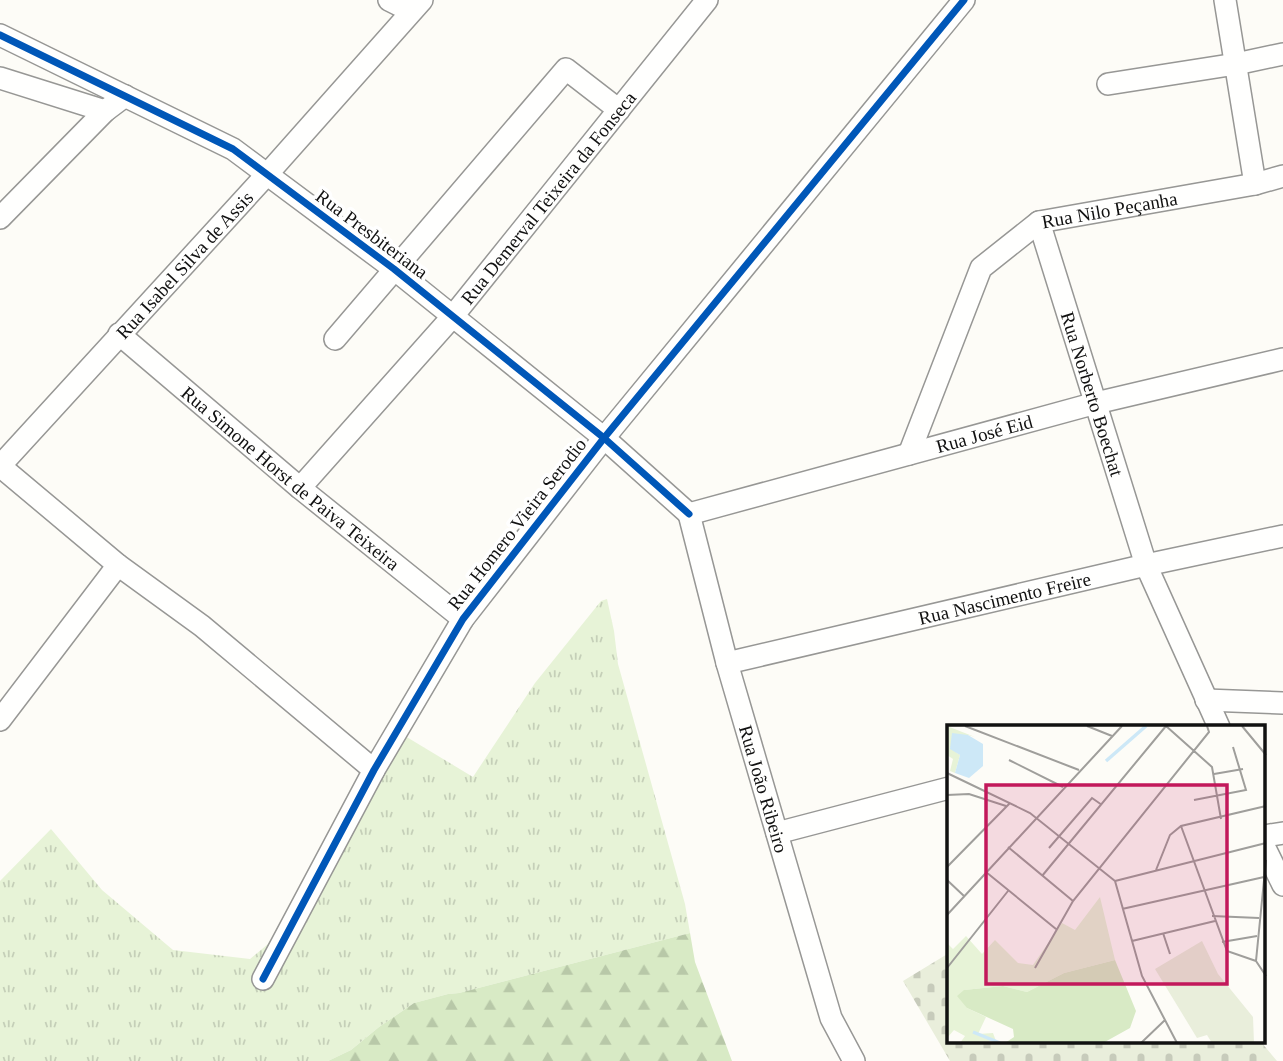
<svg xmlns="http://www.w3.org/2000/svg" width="1283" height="1061" viewBox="0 0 1283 1061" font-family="Georgia,serif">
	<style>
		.grass { fill: url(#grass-tufts) }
		.forest { fill: url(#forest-firs) }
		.cemetery { fill: url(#cemetery-stones) }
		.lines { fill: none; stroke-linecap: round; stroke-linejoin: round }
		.minor-casing { stroke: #979795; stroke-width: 24 }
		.minor { stroke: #fffffe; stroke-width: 21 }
		.cycleway-casing { stroke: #fff; stroke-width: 11 }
		.cycleway { stroke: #0057b8; stroke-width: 7 }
		.labels { text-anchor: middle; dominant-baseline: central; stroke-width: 7; stroke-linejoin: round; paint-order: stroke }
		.street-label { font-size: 19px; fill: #111; stroke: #fff }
		.inset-river { fill: none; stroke: #cde8f7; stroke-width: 3.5 }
		.inset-road { fill: none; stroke: #9f9e9b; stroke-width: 2 }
		.view { fill: #c2185b; fill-opacity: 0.15; stroke: #c2185b; stroke-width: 3.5 }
		.inset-edge { fill: none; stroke: #111; stroke-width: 3.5 }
	</style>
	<defs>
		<pattern id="grass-tufts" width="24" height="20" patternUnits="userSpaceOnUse" patternTransform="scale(1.75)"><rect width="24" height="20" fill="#e7f3d7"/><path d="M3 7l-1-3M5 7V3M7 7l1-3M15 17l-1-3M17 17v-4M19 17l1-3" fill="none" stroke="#c5cfb8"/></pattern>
		<pattern id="forest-firs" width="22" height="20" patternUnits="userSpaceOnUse" patternTransform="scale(1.75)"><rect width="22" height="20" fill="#d8eac5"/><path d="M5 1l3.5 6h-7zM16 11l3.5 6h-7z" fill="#b8c8a8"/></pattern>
		<pattern id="cemetery-stones" width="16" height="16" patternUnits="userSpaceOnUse" patternTransform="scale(1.75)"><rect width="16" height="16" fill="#e9eedb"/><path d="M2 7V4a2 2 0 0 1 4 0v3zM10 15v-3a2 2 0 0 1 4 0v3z" fill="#c7cbbb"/></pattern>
	</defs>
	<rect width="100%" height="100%" fill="#fdfcf7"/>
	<polygon class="grass" points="607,599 614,631 618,664 685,904 690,933 459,993 448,994 414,1003 379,1027 351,1050 328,1061 0,1061 0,881 51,829 102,890 173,950 250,959 268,944 356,813 405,736 473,777 535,683 601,601"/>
	<polygon class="forest" points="690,933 695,962 732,1061 328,1061 351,1050 379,1027 414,1003 448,994 459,993"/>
	<polygon class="cemetery" points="949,953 949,1042 1261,1042 1277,1061 950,1061 903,981"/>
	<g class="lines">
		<g class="minor-casing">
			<g id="minor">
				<polyline points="389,0 411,11"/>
				<polyline points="1225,0 1255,184"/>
				<polyline points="0,35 233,149 394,269 604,438 689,514"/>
				<polyline points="0,78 105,111"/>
				<polyline points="1108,84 1236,64 1283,54"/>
				<polyline points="0,218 105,111 125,96"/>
				<path id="s1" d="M1039 222 1146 565 1219 727"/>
				<path id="s2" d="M119 334 300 488 463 619"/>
				<polyline points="335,339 566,69 619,110"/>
				<path id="s3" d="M909 454 981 268 1039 222 1255 184 1283 176"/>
				<path id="s4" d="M0 466 271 170 422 0"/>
				<polyline points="0,466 118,565 202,626 374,770"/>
				<path id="s5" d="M300 488 453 316 707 0"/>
				<path id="s6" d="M689 514 1096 403 1283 359"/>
				<path id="s7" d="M689 514 727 663 831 1018 854 1061"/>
				<path id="s8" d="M727 663 1146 565 1283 536"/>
				<polyline points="1206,700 1283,703"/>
				<polyline points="0,720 118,565"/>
				<polyline points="777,833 949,788"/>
				<polyline points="1264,836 1283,833"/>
				<polyline points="1264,846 1283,885"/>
				<polyline points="263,979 374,770 463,619 604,438 964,0"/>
			</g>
		</g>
		<use href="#minor" class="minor"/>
		<g class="cycleway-casing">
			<g id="cycleway">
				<polyline points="0,35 233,149 394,269 604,438 689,514"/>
				<polyline points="263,979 374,770 463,619 604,438 964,0"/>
			</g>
		</g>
		<use href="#cycleway" class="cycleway"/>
	</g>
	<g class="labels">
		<g class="street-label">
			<text stroke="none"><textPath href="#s5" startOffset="382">Rua Demerval Teixeira da Fonseca</textPath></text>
			<text stroke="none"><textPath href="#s3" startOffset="345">Rua Nilo Peçanha</textPath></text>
			<text transform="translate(372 234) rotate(37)">Rua Presbiteriana</text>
			<text stroke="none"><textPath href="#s4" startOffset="273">Rua Isabel Silva de Assis</textPath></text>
			<text stroke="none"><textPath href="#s1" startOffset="180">Rua Norberto Boechat</textPath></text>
			<text stroke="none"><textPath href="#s6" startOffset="306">Rua José Eid</textPath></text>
			<text stroke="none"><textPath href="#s2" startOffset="224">Rua Simone Horst de Paiva Teixeira</textPath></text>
			<text transform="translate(517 524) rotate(-52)">Rua Homero Vieira Serodio</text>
			<text stroke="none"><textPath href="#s8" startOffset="285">Rua Nascimento Freire</textPath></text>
			<text stroke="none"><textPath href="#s7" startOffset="285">Rua João Ribeiro</textPath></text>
		</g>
	</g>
	<g transform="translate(947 725)">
		<rect width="318" height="318" fill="#fdfcf7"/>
		<path d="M0 1 28 12 21 10 3 23 13 30 8 48 3 46 6 34 0 30ZM153 172 168 235 117 248 80 267 56 261 17 265 20 283 39 292 31 309 46 308 49 316 13 318 18 311 7 305 0 313V218L6 224 19 211 35 229 48 215 71 238 86 240 115 198 128 205Z" fill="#e7f3d7"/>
		<path d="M168 235 189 286 183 303 156 318H58L67 312 66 304 20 283 10 271 17 265 56 261 80 267 117 248Z" fill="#d8eac5"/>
		<path d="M255 216 271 249 306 292 307 318H265L260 310 250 313 208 244Z" fill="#e9eedb"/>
		<path d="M5 8 21 10 36 19V41L22 53 8 48 13 30 3 24Z" fill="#cde8f7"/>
		<path class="inset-river" d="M159 36 199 1M26 307 53 318"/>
		<path class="inset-road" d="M18 1 132 45M140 1 165 11M219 1 265 42 274 94M295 1 319 30M62 35 116 62M0 48 83 88 168 156M267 49 296 44M0 70 22 69 59 81M247 75 299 65 286 22M234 101 280 226 309 236M61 122 126 176M102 123 145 73 155 80M319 135 309 236 319 251M0 142 63 78M209 145 223 110 234 101 319 81M39 147 109 204M95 151 219 1M0 155 17 171M168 156 195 251 230 318M168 156 319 118M175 184 317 152M0 190 175 1M265 191 312 193M216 208 223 229M185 216 268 196M275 217 310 211M0 243 61 166M88 243 126 176 262 7 260 1M194 318 218 295"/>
		<path class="view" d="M39 60H280V259H39Z"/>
		<rect width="318" height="318" class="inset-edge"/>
	</g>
</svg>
